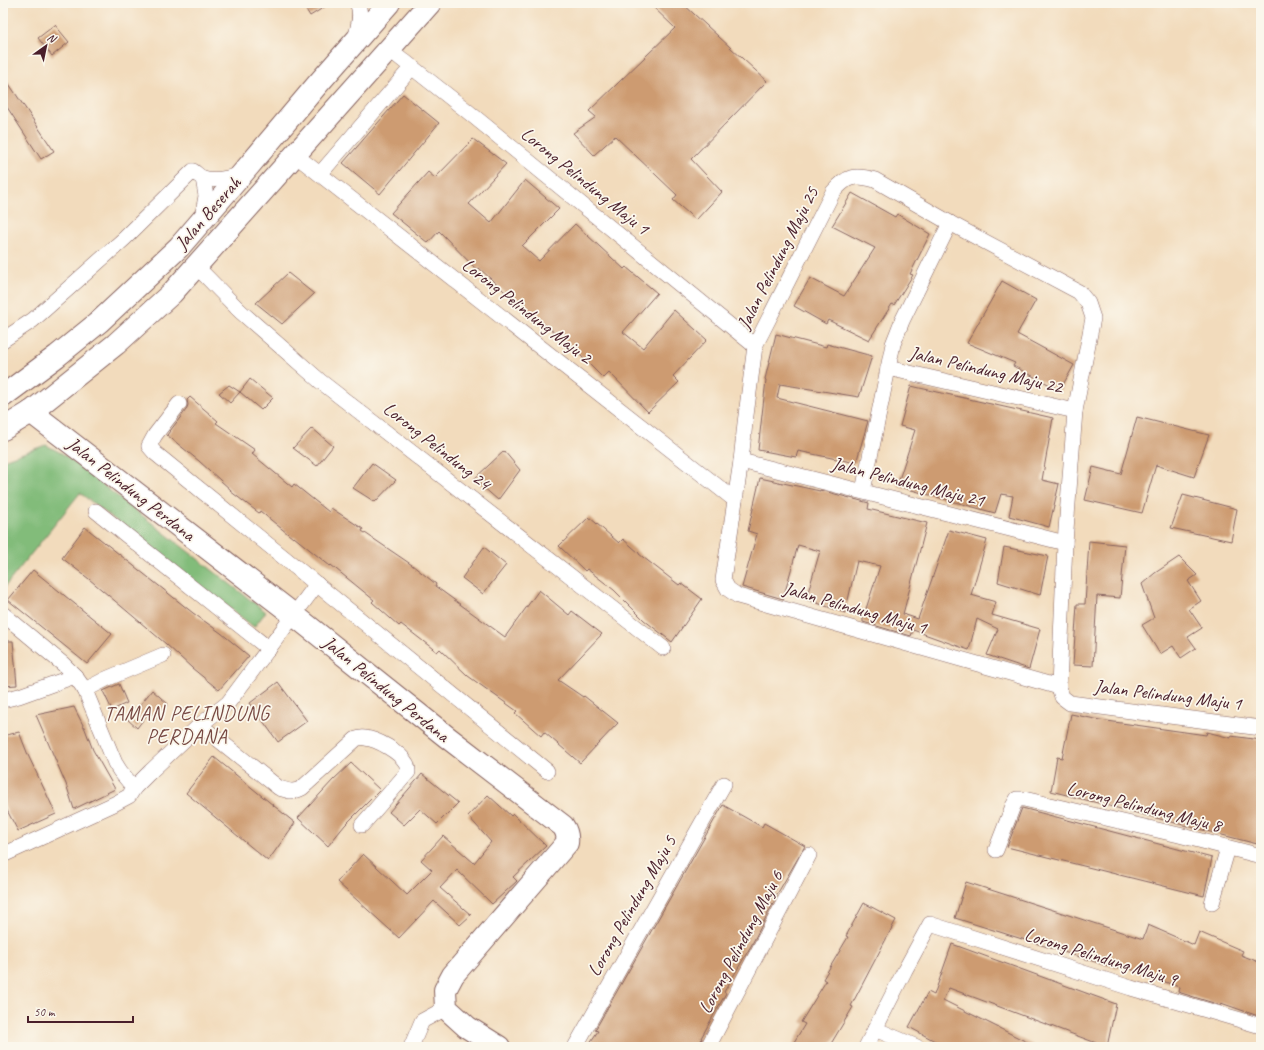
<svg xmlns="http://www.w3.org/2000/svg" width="1264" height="1050" viewBox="0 0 1264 1050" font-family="Caveat,sans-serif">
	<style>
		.forest { fill: #82bc7a; stroke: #666e52 }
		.building { fill: #cd9b71 }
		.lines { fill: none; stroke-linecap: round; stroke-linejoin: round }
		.street-casing { stroke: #85615e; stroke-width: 16 }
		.secondary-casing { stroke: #85615e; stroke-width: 24 }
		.highway-casing { stroke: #85615e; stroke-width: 24 }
		.street { stroke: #fff; stroke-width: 15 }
		.secondary { stroke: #fff; stroke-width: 22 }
		.highway { stroke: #fff; stroke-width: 22 }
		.labels { text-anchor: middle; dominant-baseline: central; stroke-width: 3.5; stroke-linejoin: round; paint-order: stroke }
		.street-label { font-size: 19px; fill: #4a1f2b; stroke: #fbf7ec }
		.neighbourhood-label { font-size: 20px; letter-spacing: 1px; fill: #784a44; stroke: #fbf7ec }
	</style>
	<rect width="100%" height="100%" fill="#fbf7ec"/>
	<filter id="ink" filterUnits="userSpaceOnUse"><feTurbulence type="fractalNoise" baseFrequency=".025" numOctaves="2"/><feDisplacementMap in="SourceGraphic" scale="8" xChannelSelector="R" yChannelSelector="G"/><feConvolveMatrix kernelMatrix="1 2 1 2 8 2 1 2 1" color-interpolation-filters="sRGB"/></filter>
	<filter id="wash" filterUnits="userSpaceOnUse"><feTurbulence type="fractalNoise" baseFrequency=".012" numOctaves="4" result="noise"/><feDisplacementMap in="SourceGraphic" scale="16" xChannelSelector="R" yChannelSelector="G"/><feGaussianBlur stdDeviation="0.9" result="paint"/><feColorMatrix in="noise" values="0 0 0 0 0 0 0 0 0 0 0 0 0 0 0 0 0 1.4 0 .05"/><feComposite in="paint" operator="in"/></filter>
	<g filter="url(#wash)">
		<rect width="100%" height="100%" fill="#f2dbbc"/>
		<polygon class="forest" points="46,445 63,454 266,612 254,627 80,493 3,589 3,460"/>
		<g id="blocks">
			<g class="building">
				<polygon points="302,3 331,3 310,16"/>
				<polygon points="649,3 682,3 767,81 691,159 722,192 696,220 673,200 677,195 615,136 594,155 573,133 596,117 589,111 675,28"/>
				<polygon points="55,25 69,42 52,56 38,38"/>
				<polygon points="3,75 54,151 41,159 3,101"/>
				<polygon points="403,94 439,123 380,194 343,163"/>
				<polygon points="473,139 506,164 469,204 491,223 525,180 559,209 522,246 539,261 575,224 624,269 626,267 657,293 623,332 643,348 674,310 707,340 673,376 679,382 648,412 609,372 603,378 568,343 517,303 479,268 477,270 439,231 428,243 391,213 428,172 435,178"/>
				<polygon points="852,193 895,217 897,214 930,234 910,274 913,275 894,305 892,304 869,340 828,320 826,324 794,306 810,278 844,296 875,248 832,226"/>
				<polygon points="288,273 314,294 282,324 256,303"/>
				<polygon points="1002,281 1036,300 1017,334 1074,365 1060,390 1013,366 1015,363 967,343"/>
				<polygon points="776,334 826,347 827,344 872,356 859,397 780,384 777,398 868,421 856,463 798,451 796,457 758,450 766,380 765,379"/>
				<polygon points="250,379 273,398 261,410 240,392"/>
				<polygon points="229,385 240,392 230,403 219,393"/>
				<polygon points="911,386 1053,418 1042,480 1059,484 1049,527 1009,516 1013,496 1001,494 995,513 897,486 915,430 900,426"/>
				<polygon points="190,397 218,421 216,423 255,450 252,454 292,487 294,484 329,512 331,508 363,529 362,531 412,565 436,584 435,586 505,637 539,590 569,615 572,611 602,634 558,680 583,697 584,696 618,723 580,763 544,732 541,736 515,713 517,711 468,676 440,649 437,652 401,624 399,626 372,602 374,600 331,565 330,566 294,537 293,538 260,511 259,513 230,491 231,490 199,461 167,435 186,410 188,405 187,400"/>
				<polygon points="1137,417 1209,435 1194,477 1156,465 1142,513 1085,500 1093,467 1121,474"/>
				<polygon points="312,428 333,446 317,466 293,448"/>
				<polygon points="504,451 520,470 498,500 474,479"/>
				<polygon points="372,463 396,480 375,502 353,488"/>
				<polygon points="760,478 820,491 820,490 869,503 868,509 927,523 903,614 918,619 949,530 987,540 971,595 996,602 992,615 1040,629 1029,669 987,655 998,629 977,619 969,650 913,630 911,636 863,622 863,618 880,566 857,561 845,613 806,599 820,551 798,545 783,599 742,587 757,534 748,531"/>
				<polygon points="1183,495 1237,509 1231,541 1171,528"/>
				<polygon points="589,517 619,543 623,539 639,553 639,554 679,585 681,583 702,599 672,642 644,620 614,590 587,569 585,571 559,546"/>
				<polygon points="85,527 193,613 221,633 249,656 219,690 192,668 166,644 89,579 62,558"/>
				<polygon points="1089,541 1125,545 1120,598 1097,596 1093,666 1073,665 1077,604 1085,604"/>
				<polygon points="484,547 506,565 483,594 462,578"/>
				<polygon points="1004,547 1048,556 1040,595 998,582"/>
				<polygon points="1179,557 1197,575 1188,581 1201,601 1189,609 1202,628 1188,637 1196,648 1181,658 1173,646 1160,654 1142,625 1154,618 1142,584 1155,573"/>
				<polygon points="33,570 112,634 87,664 8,600"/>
				<polygon points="3,641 13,641 17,685 3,686"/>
				<polygon points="278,682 307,721 278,742 250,703"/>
				<polygon points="119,684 127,703 112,710 103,691"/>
				<polygon points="152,690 168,704 156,718 149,712 137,728 128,720"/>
				<polygon points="74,707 85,729 93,750 115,789 74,809 66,784 36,715"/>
				<polygon points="1071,714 1100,720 1206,735 1207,732 1231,738 1231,736 1261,740 1261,845 1051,791 1057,757 1062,758"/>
				<polygon points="19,732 28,755 56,814 18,831 3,803 3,736"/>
				<polygon points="214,757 295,823 268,861 186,793"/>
				<polygon points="351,763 380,790 345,825 328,846 298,818 333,780"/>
				<polygon points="422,774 458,803 437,824 420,809 404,825 389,812"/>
				<polygon points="488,795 511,816 513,814 546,846 513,877 517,881 492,904 457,870 440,888 471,915 460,925 434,901 399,938 337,882 363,854 407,895 432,870 421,860 443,836 474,863 491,842 468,816"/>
				<polygon points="723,805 762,827 764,823 805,846 776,896 777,896 751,946 724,992 726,993 701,1038 702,1038 699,1046 699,1047 587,1047 598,1031 595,1030"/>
				<polygon points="1022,808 1212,858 1204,896 1007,847"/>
				<polygon points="966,882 1143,939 1148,925 1194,945 1199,932 1243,951 1241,955 1261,963 1261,1017 1221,1003 1220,1005 1178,992 1179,987 1119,965 1118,969 955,918"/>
				<polygon points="864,903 896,920 851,1006 853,1007 829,1047 791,1047 805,1024 801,1022 826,981 823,979 848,937 846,936"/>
				<polygon points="952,944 1116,1004 1107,1047 949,988 943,1000 1037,1047 946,1047 909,1027 928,992 934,995"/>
			</g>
		</g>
	</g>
	<g filter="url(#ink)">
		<use href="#blocks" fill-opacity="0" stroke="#85615e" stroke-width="1"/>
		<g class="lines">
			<g class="street-casing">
				<g id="street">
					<path d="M355 41C357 30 363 14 357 3"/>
					<polyline points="389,49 466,110 755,346"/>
					<polyline points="294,154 735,500"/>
					<polyline points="320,174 412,67"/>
					<polyline points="202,218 206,196 203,178"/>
					<polyline points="196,266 240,311 320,381 663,648"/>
					<path d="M3 340 33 320 124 239 193 171C196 173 200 177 203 178 216 182 230 178 241 174"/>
					<polyline points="888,368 1075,411"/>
					<polyline points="179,404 155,435 149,446 155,453 547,771"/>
					<polyline points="741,461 1065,543"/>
					<polyline points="863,491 893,344 902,321 950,223"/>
					<polyline points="96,511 269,649"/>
					<polyline points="3,614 63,664 75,676 85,690 115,763 120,771 134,788"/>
					<path d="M1059 687 738 596 728 589 723 580 741 461 745 423 755 346 833 192C847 176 854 174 875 180L950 223 1079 292 1088 303 1093 318 1075 411 1065 543 1059 687 1062 697 1070 703 1261 728"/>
					<polyline points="85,690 106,679 163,655"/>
					<polyline points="3,700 19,696 75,676"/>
					<path d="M200 725 279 788C289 791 293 793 302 788L356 739C359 738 362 737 365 738 377 739 400 752 406 763 408 765 408 769 408 772L362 825"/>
					<polyline points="996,850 1013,806 1017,799 1024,799 1179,835 1261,856"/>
					<polyline points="3,855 114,804 129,796 134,788 151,771 200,725 228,703 317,584"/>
					<polyline points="1212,903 1228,848"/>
					<polyline points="875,1029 917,1047"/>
					<polyline points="411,1047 422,1021 446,1008"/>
					<polyline points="575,1047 724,784"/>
					<polyline points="708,1047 809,855"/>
					<polyline points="866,1047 905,970 930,924 1131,988 1261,1026"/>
				</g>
			</g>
			<g class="secondary-casing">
				<path id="secondary" d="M31 412 294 615 447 737 563 826C567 832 568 836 567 843L453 975 445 990 446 1008 467 1027 499 1047"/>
			</g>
			<g class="highway-casing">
				<g id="highway">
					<polyline points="3,396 57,356 99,322 179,247 242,174 317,85 389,3"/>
					<polyline points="3,429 31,412 116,344 172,293 430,3"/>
				</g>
			</g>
			<use href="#street" class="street"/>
			<use href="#secondary" class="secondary"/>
			<use href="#highway" class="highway"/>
		</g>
	</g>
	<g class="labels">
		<g class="street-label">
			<text transform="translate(585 181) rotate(39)">Lorong Pelindung Maju 1</text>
			<text transform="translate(208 213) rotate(-49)">Jalan Beserah</text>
			<text transform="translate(778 258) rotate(-63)">Jalan Pelindung Maju 25</text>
			<text transform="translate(527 311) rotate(38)">Lorong Pelindung Maju 2</text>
			<text transform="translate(986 370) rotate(13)">Jalan Pelindung Maju 22</text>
			<text transform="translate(437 446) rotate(38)">Lorong Pelindung 24</text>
			<text transform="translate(908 482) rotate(14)">Jalan Pelindung Maju 21</text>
			<text transform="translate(131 489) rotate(38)">Jalan Pelindung Perdana</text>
			<text transform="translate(855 608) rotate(16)">Jalan Pelindung Maju 1</text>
			<text transform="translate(386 689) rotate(39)">Jalan Pelindung Perdana</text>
			<text transform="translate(1168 695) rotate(7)">Jalan Pelindung Maju 1</text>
			<text transform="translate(1144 807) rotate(14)">Lorong Pelindung Maju 8</text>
			<text transform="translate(632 906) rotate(-60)">Lorong Pelindung Maju 5</text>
			<text transform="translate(741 942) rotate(-62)">Lorong Pelindung Maju 6</text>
			<text transform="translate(1101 957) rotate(17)">Lorong Pelindung Maju 9</text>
		</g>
		<g class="neighbourhood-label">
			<text x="187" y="713">TAMAN PELINDUNG<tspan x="187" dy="23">PERDANA</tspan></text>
		</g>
	</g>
	<rect width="1264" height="1050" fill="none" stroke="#fbf7ec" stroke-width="16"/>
	<g transform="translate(46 46) rotate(33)" stroke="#fbf7ec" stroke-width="3" paint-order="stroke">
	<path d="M0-3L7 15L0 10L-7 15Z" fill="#4a1f2b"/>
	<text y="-6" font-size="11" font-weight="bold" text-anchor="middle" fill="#4a1f2b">N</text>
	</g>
	<path d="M28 1016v6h105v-6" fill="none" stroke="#4a1f2b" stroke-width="2"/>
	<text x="34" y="1016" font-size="12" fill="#4a1f2b" stroke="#fbf7ec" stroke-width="3" paint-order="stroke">50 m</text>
</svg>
